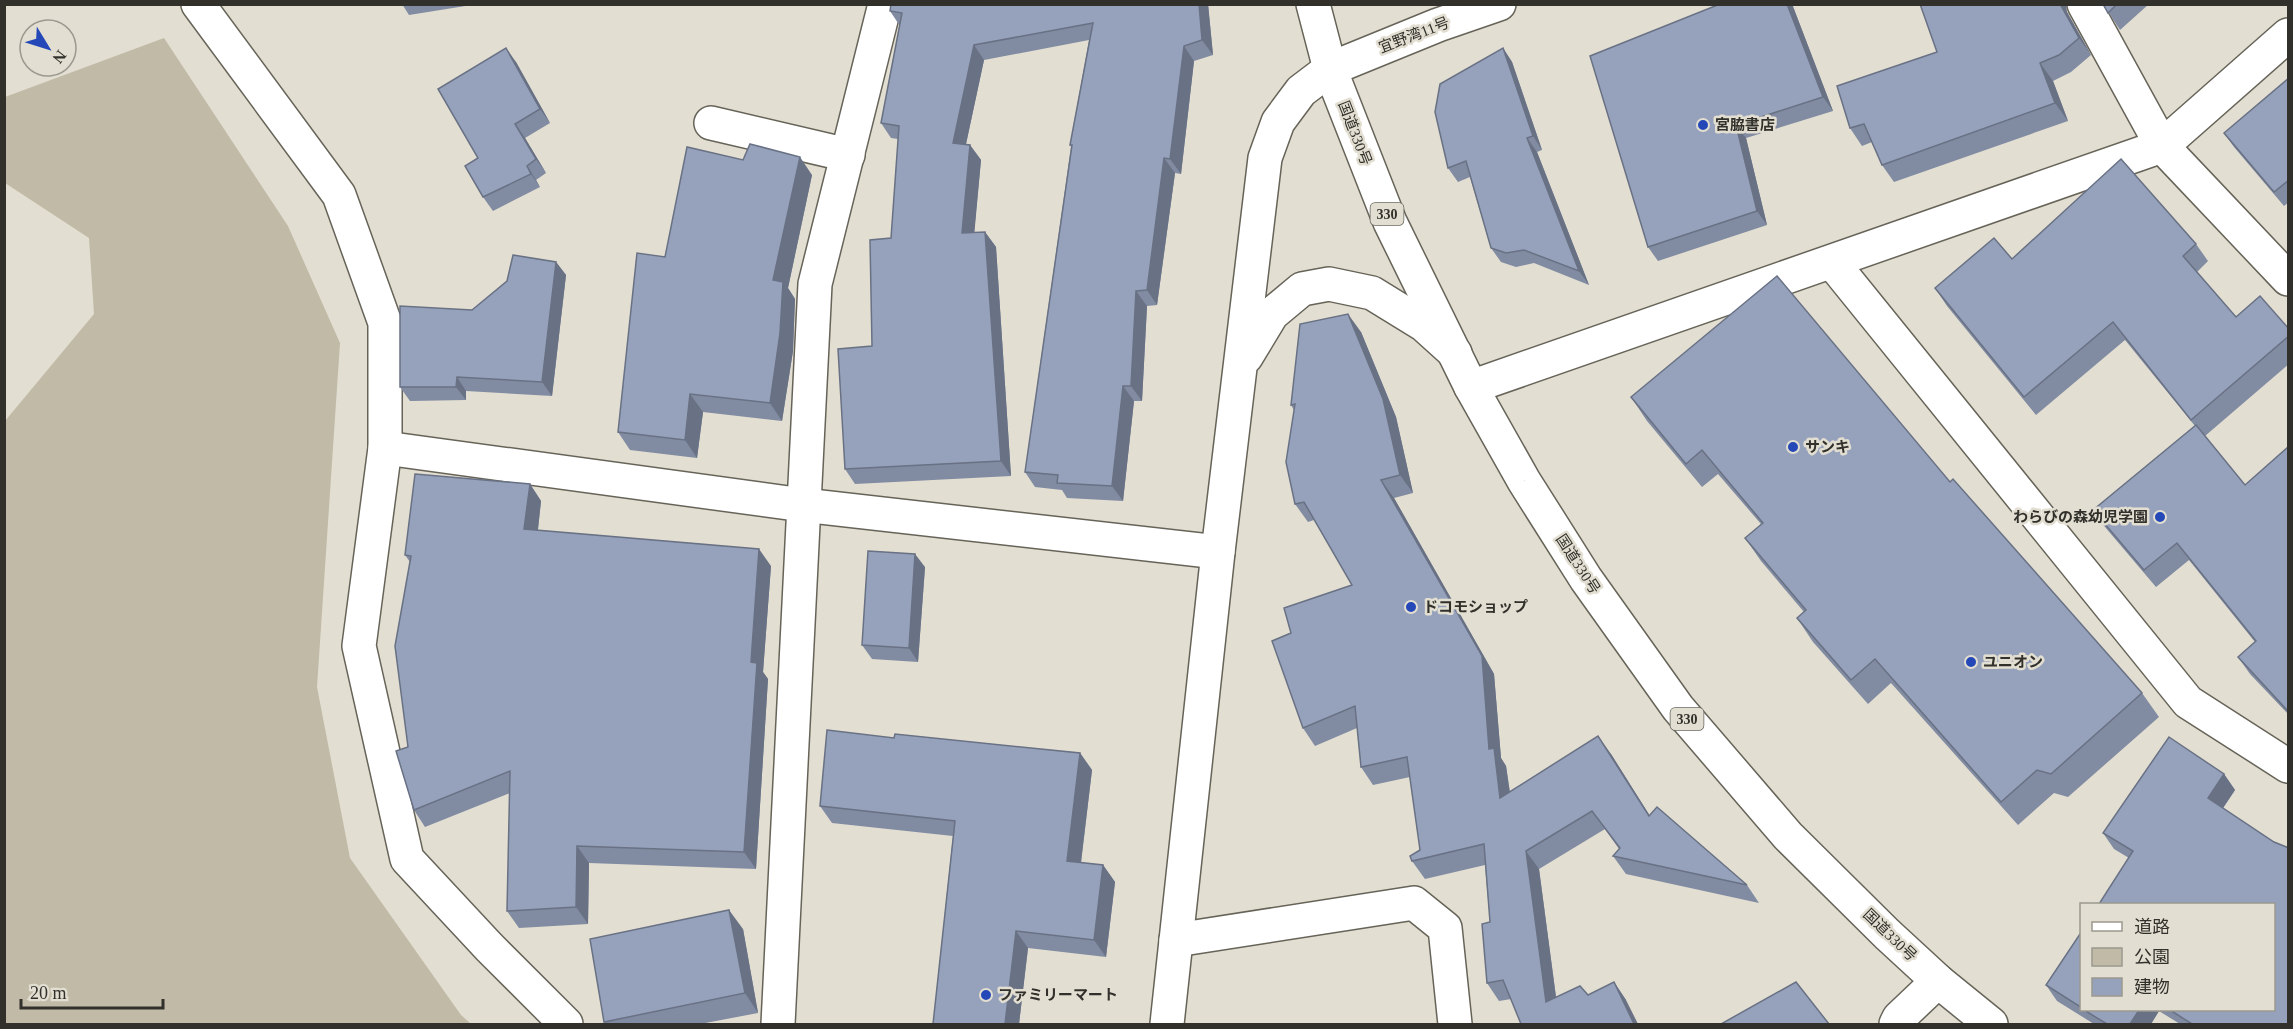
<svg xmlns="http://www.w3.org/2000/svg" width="2293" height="1029" viewBox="0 0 2293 1029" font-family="'Times New Roman','Noto Sans JP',serif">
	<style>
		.green { fill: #c0baa7 }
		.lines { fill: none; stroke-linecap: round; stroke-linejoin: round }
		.minor-casing { stroke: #666358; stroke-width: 36 }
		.highway-casing { stroke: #666358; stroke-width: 36 }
		.minor { stroke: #fff; stroke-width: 33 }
		.highway { stroke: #fff; stroke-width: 33 }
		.wall { fill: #818ba2 }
		.shaded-wall { fill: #697184 }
		.building { fill: #96a2bc; stroke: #697184; stroke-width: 1.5 }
		.poi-dot { fill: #2448b7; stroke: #e2ded1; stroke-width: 2 }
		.labels { text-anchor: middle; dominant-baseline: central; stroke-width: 5; stroke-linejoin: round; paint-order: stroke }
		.shield { fill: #e2ded1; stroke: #66645d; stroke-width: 1.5 }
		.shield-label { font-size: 14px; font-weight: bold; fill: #31302b }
		.street-label { font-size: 15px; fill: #31302b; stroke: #e2ded1 }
		.poi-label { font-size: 15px; font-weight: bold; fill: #31302b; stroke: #e2ded1; text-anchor: start }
	</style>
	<rect width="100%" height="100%" fill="#e2ded1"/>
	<polygon class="green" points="164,38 288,226 340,343 317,687 350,858 461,1015 471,1024 5,1024 5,421 94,314 89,238 5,183 5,97"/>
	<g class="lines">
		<g class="minor-casing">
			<g id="minor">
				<polyline points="198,4 339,195 385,323 385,448 359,646 407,859 489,947 566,1024"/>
				<polyline points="2084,4 2162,146 2288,279"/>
				<polyline points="711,123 848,155"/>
				<polyline points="1832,262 2188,702 2288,766"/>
				<polyline points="1246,357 1272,314 1302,289 1329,284 1372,293 1424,325 1455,353"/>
				<polyline points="1471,387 2162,146 2288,35"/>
				<polyline points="385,448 803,505 1218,552"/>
				<polyline points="1176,940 1414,903 1445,928 1455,1024"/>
				<polyline points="778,1024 815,284 885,4"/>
				<polyline points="1167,1024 1218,552 1265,158 1278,122 1301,91 1330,69 1438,25 1499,4"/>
				<polyline points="1896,1024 1899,1018 1938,981"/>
			</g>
		</g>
		<g class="highway-casing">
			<polyline id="highway" points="1313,4 1330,69 1390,222 1471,387 1524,481 1586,579 1678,708 1788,836 1887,934 1938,981 1991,1024"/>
		</g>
		<use href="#minor" class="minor"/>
		<use href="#highway" class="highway"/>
	</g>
	<g class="wall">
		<polygon points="402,4 478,4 409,15"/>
		<polygon points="1208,4 1213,55 1194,61 1181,174 1175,173 1157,305 1147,306 1142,401 1134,401 1123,501 1067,498 1062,490 1035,487 1025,472 1071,147 1070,145 1089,40 984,60 966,144 970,145 981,160 974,232 985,232 996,247 1011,476 855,484 845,469 872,346 891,238 898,139 891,138 881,123 900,26 890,11"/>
		<polygon points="1720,4 1792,4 1833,111 1746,138 1767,225 1658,261 1648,247"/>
		<polygon points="2103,4 2149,4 2120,30"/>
		<polygon points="2067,12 2091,55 2071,72 2053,81 2068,121 1894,182 1882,165 1872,142 1862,146 1850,128 1937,52"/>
		<polygon points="1503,48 1512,62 1542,150 1537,152 1589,285 1534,263 1516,267 1501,262 1491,248 1470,177 1458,182 1448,168"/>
		<polygon points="516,62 550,123 525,138 546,173 536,180 540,187 493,211 483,197 478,158"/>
		<polygon points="2289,78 2289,202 2284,206 2234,147 2224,133"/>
		<polygon points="743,160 812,175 788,288 795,299 793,351 782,421 703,412 697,458 630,450 618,432 665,257"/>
		<polygon points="2196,244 2208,261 2197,272 2236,317 2289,329 2289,364 2205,436 2245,485 2289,446 2289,715 2250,674 2238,657 2255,642 2189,560 2156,587 2105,527 2093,510 2195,426 2125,340 2036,415 1947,306 1935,288 2012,259"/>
		<polygon points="556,262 566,275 552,396 466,391 466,400 410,401 400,387 472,310"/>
		<polygon points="1361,332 1396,417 1413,493 1394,498 1494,674 1501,758 1506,766 1510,792 1611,754 1650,816 1747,885 1759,903 1626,874 1613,856 1619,849 1605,829 1539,869 1556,997 1588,995 1614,982 1626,1000 1511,999 1499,1001 1487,983 1490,922 1485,865 1425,879 1412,861 1420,850 1410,777 1373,785 1361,767 1357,728 1315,746 1303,728 1291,633 1352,585 1314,520 1308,522 1295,504 1294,410 1291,405"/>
		<polygon points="1631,397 1950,482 2142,693 2159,717 2068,797 2054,793 2018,825 1891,683 1868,704 1813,642 1797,618 1804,612 1761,561 1745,538 1761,524 1718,474 1702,487 1647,421"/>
		<polygon points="530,484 541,501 538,530 771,566 763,672 768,679 756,869 589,863 588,924 519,928 507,911 510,793 425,827 414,810 408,747 410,562 405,555"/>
		<polygon points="925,567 918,662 872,659 862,645"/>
		<polygon points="894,738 1080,753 1092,770 1081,863 1103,865 1115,882 1106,957 1028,948 1019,1024 933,1024 953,836 832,823 820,806"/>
		<polygon points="2224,774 2235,790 2223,808 2289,1024 2180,1024 2159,1011 2151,1024 2094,1024 2057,1001 2046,985 2082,931 2082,1010 2274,1010 2129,858 2114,849 2103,833"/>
		<polygon points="743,929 758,1013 700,1024 606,1024 604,1022"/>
	</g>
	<g class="shaded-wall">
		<polygon points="1199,4 1208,4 1213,55 1202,40"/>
		<polygon points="1787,4 1792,4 1833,111 1823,97"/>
		<polygon points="2060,4 2066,4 2067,12 2091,55 2079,38"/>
		<polygon points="974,45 984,60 963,158 953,143"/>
		<polygon points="1184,46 1194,61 1181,174 1170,159"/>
		<polygon points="506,48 516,62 550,123 540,109"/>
		<polygon points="1503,48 1512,62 1542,150 1533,136"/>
		<polygon points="2040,63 2053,81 2068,121 2055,103"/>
		<polygon points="515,124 525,138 546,173 536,159"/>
		<polygon points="1736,125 1746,138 1767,225 1757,211"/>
		<polygon points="1527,138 1537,152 1589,285 1579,271"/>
		<polygon points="970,145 981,160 973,248 962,233"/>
		<polygon points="800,157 812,175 788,288 795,299 793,351 782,421 770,403 773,280"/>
		<polygon points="1164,158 1175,173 1157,305 1147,290"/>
		<polygon points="527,166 536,180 540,187 531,174"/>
		<polygon points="985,232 996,247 1011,476 1001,461"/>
		<polygon points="556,262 566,275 552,396 542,382"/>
		<polygon points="1136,291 1147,306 1142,401 1131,386"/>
		<polygon points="1348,314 1361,332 1396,417 1413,493 1400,475"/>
		<polygon points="457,377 466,391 466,400 456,387"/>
		<polygon points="1123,386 1134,401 1123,501 1112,486"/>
		<polygon points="690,394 703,412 697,458 685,440"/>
		<polygon points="1381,480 1394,498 1494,674 1501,758 1506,766 1513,816 1500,798 1489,749"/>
		<polygon points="530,484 541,501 536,546 524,529"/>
		<polygon points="759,549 771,566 763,672 768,679 756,869 744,852 751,662"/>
		<polygon points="915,554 925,567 918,662 909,648"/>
		<polygon points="1598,736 1611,754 1661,834 1649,816"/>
		<polygon points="1080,753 1092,770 1079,878 1067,861"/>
		<polygon points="2224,774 2235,790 2219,814 2208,798"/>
		<polygon points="577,846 589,863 588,924 576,907"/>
		<polygon points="1526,851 1539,869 1559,1020 1546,1002"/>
		<polygon points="1103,865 1115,882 1106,957 1094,940"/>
		<polygon points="729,910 743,929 758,1013 745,993"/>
		<polygon points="1016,931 1028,948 1019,1024 1005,1024"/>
		<polygon points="1614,982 1626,1000 1638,1024 1634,1024"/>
		<polygon points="2139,1010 2158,1010 2159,1011 2151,1024 2130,1024"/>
	</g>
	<g class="building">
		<polygon points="891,4 1199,4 1202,40 1184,46 1170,159 1164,158 1147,290 1136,291 1131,386 1123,386 1112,486 1057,483 1058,475 1025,472 1072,145 1070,145 1093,23 974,45 953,143 970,145 962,233 985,232 1001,461 845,469 838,349 872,346 870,240 891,238 899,126 881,123 902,13 890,11"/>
		<polygon points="1720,4 1787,4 1823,97 1736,125 1757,211 1648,247 1590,56"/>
		<polygon points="1920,4 2060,4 2079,38 2059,55 2040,63 2055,103 1882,165 1864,124 1850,128 1837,86 1937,52"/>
		<polygon points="2103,4 2117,4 2108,13"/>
		<polygon points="506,48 540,109 515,124 536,159 527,166 531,174 483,197 465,166 478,158 438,89"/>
		<polygon points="1503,48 1533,136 1527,138 1579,271 1524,250 1506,253 1491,248 1466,161 1448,168 1435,112 1440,84"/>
		<polygon points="2289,78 2289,180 2274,192 2224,133"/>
		<polygon points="750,144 800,157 773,280 783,282 780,333 770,403 690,394 685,440 618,432 637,253 665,257 687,147 743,160"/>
		<polygon points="2121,159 2196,244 2183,256 2236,317 2260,296 2289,329 2289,336 2191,420 2113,322 2024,397 1935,288 1994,238 2012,259"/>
		<polygon points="513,255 556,262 542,382 457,377 456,387 400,387 400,306 472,310 507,281"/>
		<polygon points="1777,276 1950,482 1953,479 2142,693 2051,774 2037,770 2001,802 1875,659 1851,680 1797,618 1806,610 1745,538 1763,523 1702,450 1686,464 1631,397"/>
		<polygon points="1348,314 1383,399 1400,475 1381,480 1482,656 1489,749 1494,748 1500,798 1598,736 1649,816 1657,807 1747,885 1613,856 1620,848 1592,811 1526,851 1546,1002 1580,986 1588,995 1614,982 1634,1024 1521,1024 1503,980 1487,983 1482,924 1490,922 1484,844 1412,861 1410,856 1420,850 1407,757 1361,767 1355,706 1303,728 1272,641 1291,633 1284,608 1352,585 1304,502 1295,504 1286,462 1295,404 1291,405 1300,324"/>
		<polygon points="2196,425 2245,485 2289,446 2289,709 2287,710 2238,657 2256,641 2177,543 2144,570 2093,510"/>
		<polygon points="415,474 530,484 524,529 759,549 751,662 757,663 744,852 577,846 576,907 507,911 510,771 414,810 396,751 408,747 395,646 411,556 405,555"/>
		<polygon points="868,551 915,554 909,648 862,645"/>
		<polygon points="827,730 894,738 895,734 1080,753 1067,861 1103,865 1094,940 1016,931 1005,1024 933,1024 955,821 820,806"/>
		<polygon points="2169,737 2224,774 2208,798 2274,842 2289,848 2289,1024 2192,1024 2170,1010 2274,1010 2274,904 2099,904 2133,851 2103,833"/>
		<polygon points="729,910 745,993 604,1022 590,939"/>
		<polygon points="2082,931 2082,1008 2046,985"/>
		<polygon points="1796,982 1829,1024 1721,1024"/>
		<polygon points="2084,1010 2139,1010 2130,1024 2107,1024"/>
	</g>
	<g class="poi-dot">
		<circle cx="1703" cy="125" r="6"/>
		<circle cx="1793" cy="447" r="6"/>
		<circle cx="2160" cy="517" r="6"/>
		<circle cx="1411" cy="607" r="6"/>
		<circle cx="1971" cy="662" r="6"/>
		<circle cx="986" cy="995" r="6"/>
	</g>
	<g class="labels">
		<g class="shield">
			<rect x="1370.5" y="203" width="33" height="22" rx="4.5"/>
			<rect x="1670.5" y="708" width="33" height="22" rx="4.5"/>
		</g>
		<g class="shield-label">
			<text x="1387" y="214">330</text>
			<text x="1687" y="719">330</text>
		</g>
		<g class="street-label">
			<text transform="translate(1414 35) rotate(-21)">宜野湾11号</text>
			<text transform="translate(1355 133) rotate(69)">国道330号</text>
			<text transform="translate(1578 564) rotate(57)">国道330号</text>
			<text transform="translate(1890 935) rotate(44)">国道330号</text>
		</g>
		<g class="poi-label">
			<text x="1715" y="125">宮脇書店</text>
			<text x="1805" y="447">サンキ</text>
			<text x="2148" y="517" text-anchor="end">わらびの森幼児学園</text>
			<text x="1423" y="607">ドコモショップ</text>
			<text x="1983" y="662">ユニオン</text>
			<text x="998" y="995">ファミリーマート</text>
		</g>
	</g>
	<rect width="2293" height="1029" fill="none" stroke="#31302b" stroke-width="12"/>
	<rect x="2080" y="903" width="195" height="108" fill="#e2ded1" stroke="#9b988f" stroke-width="1.5"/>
	<rect x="2092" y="922" width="30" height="9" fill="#ffffff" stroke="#9b988f" stroke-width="1.5"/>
	<text x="2134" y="933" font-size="18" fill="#31302b">道路</text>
	<rect x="2092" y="948" width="30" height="18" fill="#c0baa7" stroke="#9b988f" stroke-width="1.5"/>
	<text x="2134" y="963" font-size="18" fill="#31302b">公園</text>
	<rect x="2092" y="978" width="30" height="18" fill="#96a2bc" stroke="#9b988f" stroke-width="1.5"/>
	<text x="2134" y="993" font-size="18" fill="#31302b">建物</text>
	<g transform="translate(48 48) rotate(128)"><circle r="28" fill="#e2ded1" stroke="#9b988f" stroke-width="1.5"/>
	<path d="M0-4.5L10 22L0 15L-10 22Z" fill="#2448b7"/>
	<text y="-9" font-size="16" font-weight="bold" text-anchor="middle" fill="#31302b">N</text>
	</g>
	<path d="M21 999v9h142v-9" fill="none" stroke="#31302b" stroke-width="3"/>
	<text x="30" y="999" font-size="18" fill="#31302b" stroke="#e2ded1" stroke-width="4.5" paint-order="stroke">20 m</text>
</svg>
